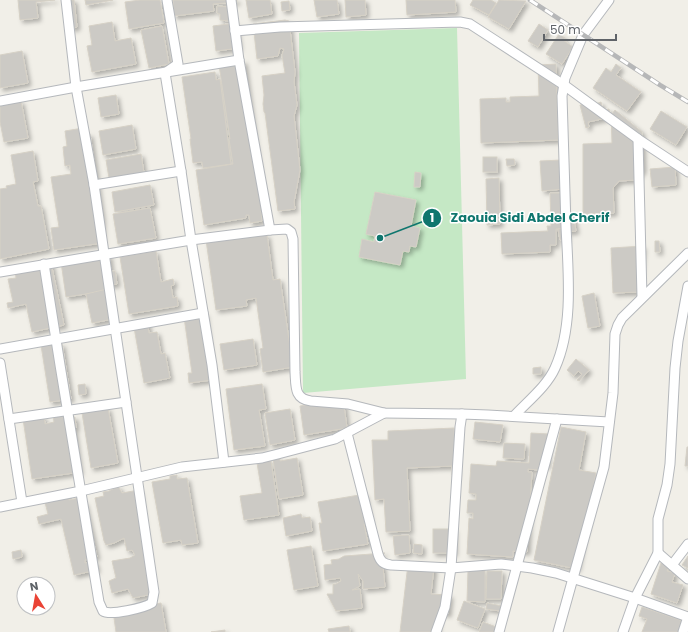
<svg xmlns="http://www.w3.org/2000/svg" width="688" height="632" viewBox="0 0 688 632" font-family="Poppins,sans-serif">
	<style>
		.green { fill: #c5e8c5 }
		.building { fill: #cccac5; stroke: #d6d1c6; filter: url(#shadow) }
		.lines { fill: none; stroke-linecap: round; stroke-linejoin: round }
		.street-casing { stroke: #b5b8bc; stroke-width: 11 }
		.street { stroke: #fff; stroke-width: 9 }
		.rail-casing { stroke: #b6b7b8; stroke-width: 4.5 }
		.rail { stroke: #fff; stroke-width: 3; stroke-dasharray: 9; stroke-linecap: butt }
		.leader { fill: none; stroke: #0f766e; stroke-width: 1.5 }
		.callout-dot { fill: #0f766e; stroke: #fff; stroke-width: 1.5 }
		.mark-label { font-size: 12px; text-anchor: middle; font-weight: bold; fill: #fff }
		.callout-label { font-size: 13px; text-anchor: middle; font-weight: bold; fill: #0f766e; stroke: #fff; stroke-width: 3; stroke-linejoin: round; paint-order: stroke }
	</style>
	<defs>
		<filter id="shadow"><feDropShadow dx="3" dy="3" stdDeviation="2" flood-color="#0004"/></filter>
	</defs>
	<rect width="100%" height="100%" fill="#f1efe8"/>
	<polygon class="green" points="457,28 466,379 303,393 299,33"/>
	<g class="building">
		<polygon points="18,0 55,0 36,2 38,18 20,20"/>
		<polygon points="66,0 74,0 77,27 71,29"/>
		<polygon points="85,0 113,0 86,5"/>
		<polygon points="140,0 160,0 164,23 129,29 125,2"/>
		<polygon points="173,0 237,0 237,2 213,4 214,11 174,16"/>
		<polygon points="246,0 270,0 272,14 249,18"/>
		<polygon points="314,0 337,0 339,14 317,17"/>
		<polygon points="345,0 365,0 366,15 346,17"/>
		<polygon points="406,0 455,0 456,12 407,15"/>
		<polygon points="473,0 491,0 496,3 489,15 470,5"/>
		<polygon points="499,0 526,1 509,29 488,17"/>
		<polygon points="289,1 290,10 282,11 281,2"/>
		<polygon points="217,6 229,7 229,21 220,20 220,14 217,13"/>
		<polygon points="285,20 289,21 295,72 294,82 297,105 294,116 300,170 294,202 295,209 278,211 265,113 264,112 263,104 264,95 262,76 285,73 282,55 284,49 280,48 278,56 257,59 253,24"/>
		<polygon points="112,22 115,41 131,38 136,64 92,72 87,46 92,45 89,26"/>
		<polygon points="236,23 239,48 216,51 213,26"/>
		<polygon points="539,24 548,30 538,47 528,41"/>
		<polygon points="162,26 169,64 149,68 141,30"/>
		<polygon points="559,34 565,38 563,40 573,47 562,64 546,54"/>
		<polygon points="22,51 28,83 0,88 0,55"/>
		<polygon points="244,61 264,210 261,211 262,221 250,223 249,215 246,215 246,218 204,225 196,170 233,164 229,139 230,139 219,65"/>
		<polygon points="556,64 558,140 481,143 480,99 506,98 506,102 510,102 510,97 539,96 538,65"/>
		<polygon points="616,64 621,68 616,75 641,92 627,111 593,88 606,68 611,72"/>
		<polygon points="215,72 216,80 220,79 231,164 203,168 202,162 193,163 190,139 191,139 182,77"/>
		<polygon points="116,95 119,114 101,117 98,98"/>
		<polygon points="21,101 28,138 4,142 0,122 0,105"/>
		<polygon points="594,102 595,104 601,102 603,110 609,109 611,117 588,122 589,127 586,128 580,105"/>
		<polygon points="615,110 642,132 643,170 635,180 619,181 613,188 614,213 583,214 583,144 612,143 611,115"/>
		<polygon points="661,111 687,127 676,145 650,129"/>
		<polygon points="132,125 136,149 103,155 99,131"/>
		<polygon points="83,128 84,135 90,134 102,217 102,243 54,250 51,228 59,227 51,177 71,174 70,165 65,166 63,147 67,146 65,131"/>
		<polygon points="33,151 38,181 33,182 38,206 41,206 49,249 0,259 0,189 7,188 6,186 16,184 11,155"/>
		<polygon points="141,154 144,173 109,178 106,160"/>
		<rect x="483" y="157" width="14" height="15"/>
		<polygon points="506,159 514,159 515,165 507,166"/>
		<polygon points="561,160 563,189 542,191 540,161"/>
		<polygon points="675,167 676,185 652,187 650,169"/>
		<polygon points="415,172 421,173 420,187 414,187"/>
		<polygon points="499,178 500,224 487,225 486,179"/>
		<polygon points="150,185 154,205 115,212 112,192"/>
		<polygon points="375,192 416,200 411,226 420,228 416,247 410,246 409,252 403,251 400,265 359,257 362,239 374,242 375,236 366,234"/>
		<polygon points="550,193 564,193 565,228 556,229 556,245 550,245 550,252 502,254 501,233 548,231 547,226 551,226"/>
		<polygon points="150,208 156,238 118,244 113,214"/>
		<polygon points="573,215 576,231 566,232 567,239 560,240 558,229 566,228 564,216"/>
		<polygon points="249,234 250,237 267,235 273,280 280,279 293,367 263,372 260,349 263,348 256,298 246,300 247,306 216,310 206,240"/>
		<polygon points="655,241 659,241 660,252 655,252"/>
		<polygon points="643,246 638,292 613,293 611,248"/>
		<polygon points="156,251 161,282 173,279 174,285 171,286 173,298 177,297 178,306 129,314 120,257"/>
		<polygon points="109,255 111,271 115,271 117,284 105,286 105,291 66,297 61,262"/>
		<polygon points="51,263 64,325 32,332 26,304 8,308 7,303 13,302 8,279 16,278 15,271"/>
		<polygon points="107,289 113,319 92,323 86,294"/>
		<polygon points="594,293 600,326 588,328 582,296"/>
		<polygon points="205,313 212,380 189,383 188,373 192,373 184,317"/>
		<polygon points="147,320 149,333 157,332 161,354 165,353 170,378 144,383 133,322"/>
		<polygon points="40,339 54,345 62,344 71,399 50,402"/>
		<polygon points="253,339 257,365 224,370 220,344"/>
		<polygon points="576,359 589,370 579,381 577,380 582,374 578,371 574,376 567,370"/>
		<polygon points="541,367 541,374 533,374 533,368"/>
		<polygon points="85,384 86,394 79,395 78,385"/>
		<polygon points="262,384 266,409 259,410 265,446 234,450 226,389"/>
		<polygon points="343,399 347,428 304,435 300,406"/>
		<polygon points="63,408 64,419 75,417 76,428 74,428 80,472 32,479 23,419 44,417 45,424 54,422 52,410"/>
		<polygon points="108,408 118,463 91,468 82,413"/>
		<polygon points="290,409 295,440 270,445 265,413"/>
		<polygon points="475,422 503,425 500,442 473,439"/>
		<polygon points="561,427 586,432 579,470 596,473 577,569 534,560"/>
		<polygon points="454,428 456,475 452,475 452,466 407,468 410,531 386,532 384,499 375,500 372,440 388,440 388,431"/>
		<polygon points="531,433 549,434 547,466 539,465 539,470 528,469 528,472 532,472 527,552 513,551 513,557 467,554 469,518 473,519 473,513 467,513 468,500 476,500 476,494 469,493 471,464 496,466 497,461 529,463"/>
		<polygon points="504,443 525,444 524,459 503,458"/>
		<polygon points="687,447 688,447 688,466 685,466"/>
		<polygon points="280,458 280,461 297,458 303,495 279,499 273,459"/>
		<polygon points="271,461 279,515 244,520 240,496 262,493 257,463"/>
		<polygon points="177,475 177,479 187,478 198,543 182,545 181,540 163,543 152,482 170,479 170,476"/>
		<polygon points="118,486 122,493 139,490 153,594 133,598 128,589 112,593 109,581 116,578 112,561 130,558 135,555 132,550 127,551 124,538 114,543 106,545 104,541 95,498 104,496 103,492 109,491"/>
		<polygon points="67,490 69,500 79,498 85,503 97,557 85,560 85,563 95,561 97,570 74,575 61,519 39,524 37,517 48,514 43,495"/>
		<polygon points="365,494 370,523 364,524 368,544 323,551 319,523 322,523 318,502"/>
		<polygon points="301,514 302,518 310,517 312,531 286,536 283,518"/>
		<rect x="433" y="529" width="21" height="24"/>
		<polygon points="409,535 410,553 395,555 393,536"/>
		<polygon points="414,544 422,545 422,554 413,553"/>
		<polygon points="311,546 318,586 294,590 287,550"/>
		<polygon points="21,550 22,557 13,559 12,552"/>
		<polygon points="385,553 379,556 383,568 385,587 363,589 363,581 358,574 360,586 352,590 360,589 362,608 336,611 327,594 333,594 333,584 336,584 341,581 340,578 325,580 324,565 332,564 331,560 339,559 344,556"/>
		<polygon points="688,556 688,568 682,565"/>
		<polygon points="661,563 669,566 667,571 675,573 672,582 683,585 677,603 651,594"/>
		<polygon points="408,564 434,566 431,594 450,595 448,614 439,613 437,632 400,632"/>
		<polygon points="468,570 485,570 485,602 467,601"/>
		<polygon points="487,571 502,571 501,599 486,599"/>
		<polygon points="464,601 485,609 478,628 457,620"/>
		<polygon points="161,603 166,632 116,632 113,611"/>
		<polygon points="487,603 502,606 501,611 486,609"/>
		<polygon points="642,607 683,621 680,632 642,632 647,619 639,616"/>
		<polygon points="483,622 499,628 497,632 479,632"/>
		<polygon points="349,626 350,632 329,632 328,629"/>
		<polygon points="225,630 225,632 211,632"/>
	</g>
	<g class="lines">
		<g class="street-casing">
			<g id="street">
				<polyline points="167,0 178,64 165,73 181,171 191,240 212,365 224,462"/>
				<polyline points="231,0 239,60 270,230"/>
				<polyline points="235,31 280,27 460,22 470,24 564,85 638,139 688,172"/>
				<polyline points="0,101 76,87 239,60"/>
				<polyline points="638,139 642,297"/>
				<polyline points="94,185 181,171"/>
				<path d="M44 264 60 365 99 602 103 611C110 616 144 608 152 603L154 592 94 185 76 87 66 0"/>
				<path d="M0 272 191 240 270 230 287 229 291 232 293 239 295 372C296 386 294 399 311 401L348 404 384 413 462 414"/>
				<polyline points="0,349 203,313"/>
				<polyline points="0,363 22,502"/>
				<path d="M514 416C528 401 547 386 555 368 574 326 568 271 566 226 565 183 563 139 562 96L565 78 583 35 609 0"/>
				<polyline points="9,419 126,402"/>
				<path d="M347 433 378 554C380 561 383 564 391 565L451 568 501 564 532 568 556 573 635 598 688 617"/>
				<polyline points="0,507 81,491 182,467 262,458 278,454 335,439 384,413"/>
				<polyline points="658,553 688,579"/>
				<polyline points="672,565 688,544"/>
				<polyline points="436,632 445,607 451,568 460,427 462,414 488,415 609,422"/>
				<polyline points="499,632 557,419"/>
				<polyline points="558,632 604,467 613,393 615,334 618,325 622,318 688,253"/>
				<polyline points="623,632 635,598 658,553 658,519 667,485 670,464 675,368 678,341 688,286"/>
				<polyline points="683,632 688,617"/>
			</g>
		</g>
		<use href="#street" class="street"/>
		<g class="rail-casing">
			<polyline id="rail" points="530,0 660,85 688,102"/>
		</g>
		<use href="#rail" class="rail"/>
	</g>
	<path class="leader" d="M380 238L432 218"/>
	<g class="callout-dot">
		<circle cx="380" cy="238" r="4"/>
		<circle cx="432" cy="218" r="10"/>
	</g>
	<g class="mark-label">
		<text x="432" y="222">1</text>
	</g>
	<g class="callout-label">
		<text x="530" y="222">Zaouia Sidi Abdel Cherif</text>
	</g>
	<g transform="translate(36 596) rotate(349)"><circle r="19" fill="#ffffff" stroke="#bfc1c3"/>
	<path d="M0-3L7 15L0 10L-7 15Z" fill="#ea4335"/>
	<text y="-6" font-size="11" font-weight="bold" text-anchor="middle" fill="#5f6368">N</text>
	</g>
	<path d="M544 34v6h72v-6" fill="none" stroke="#5f6368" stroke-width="2"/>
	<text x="550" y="34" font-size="12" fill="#5f6368" stroke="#ffffff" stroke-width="3" paint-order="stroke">50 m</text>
</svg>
